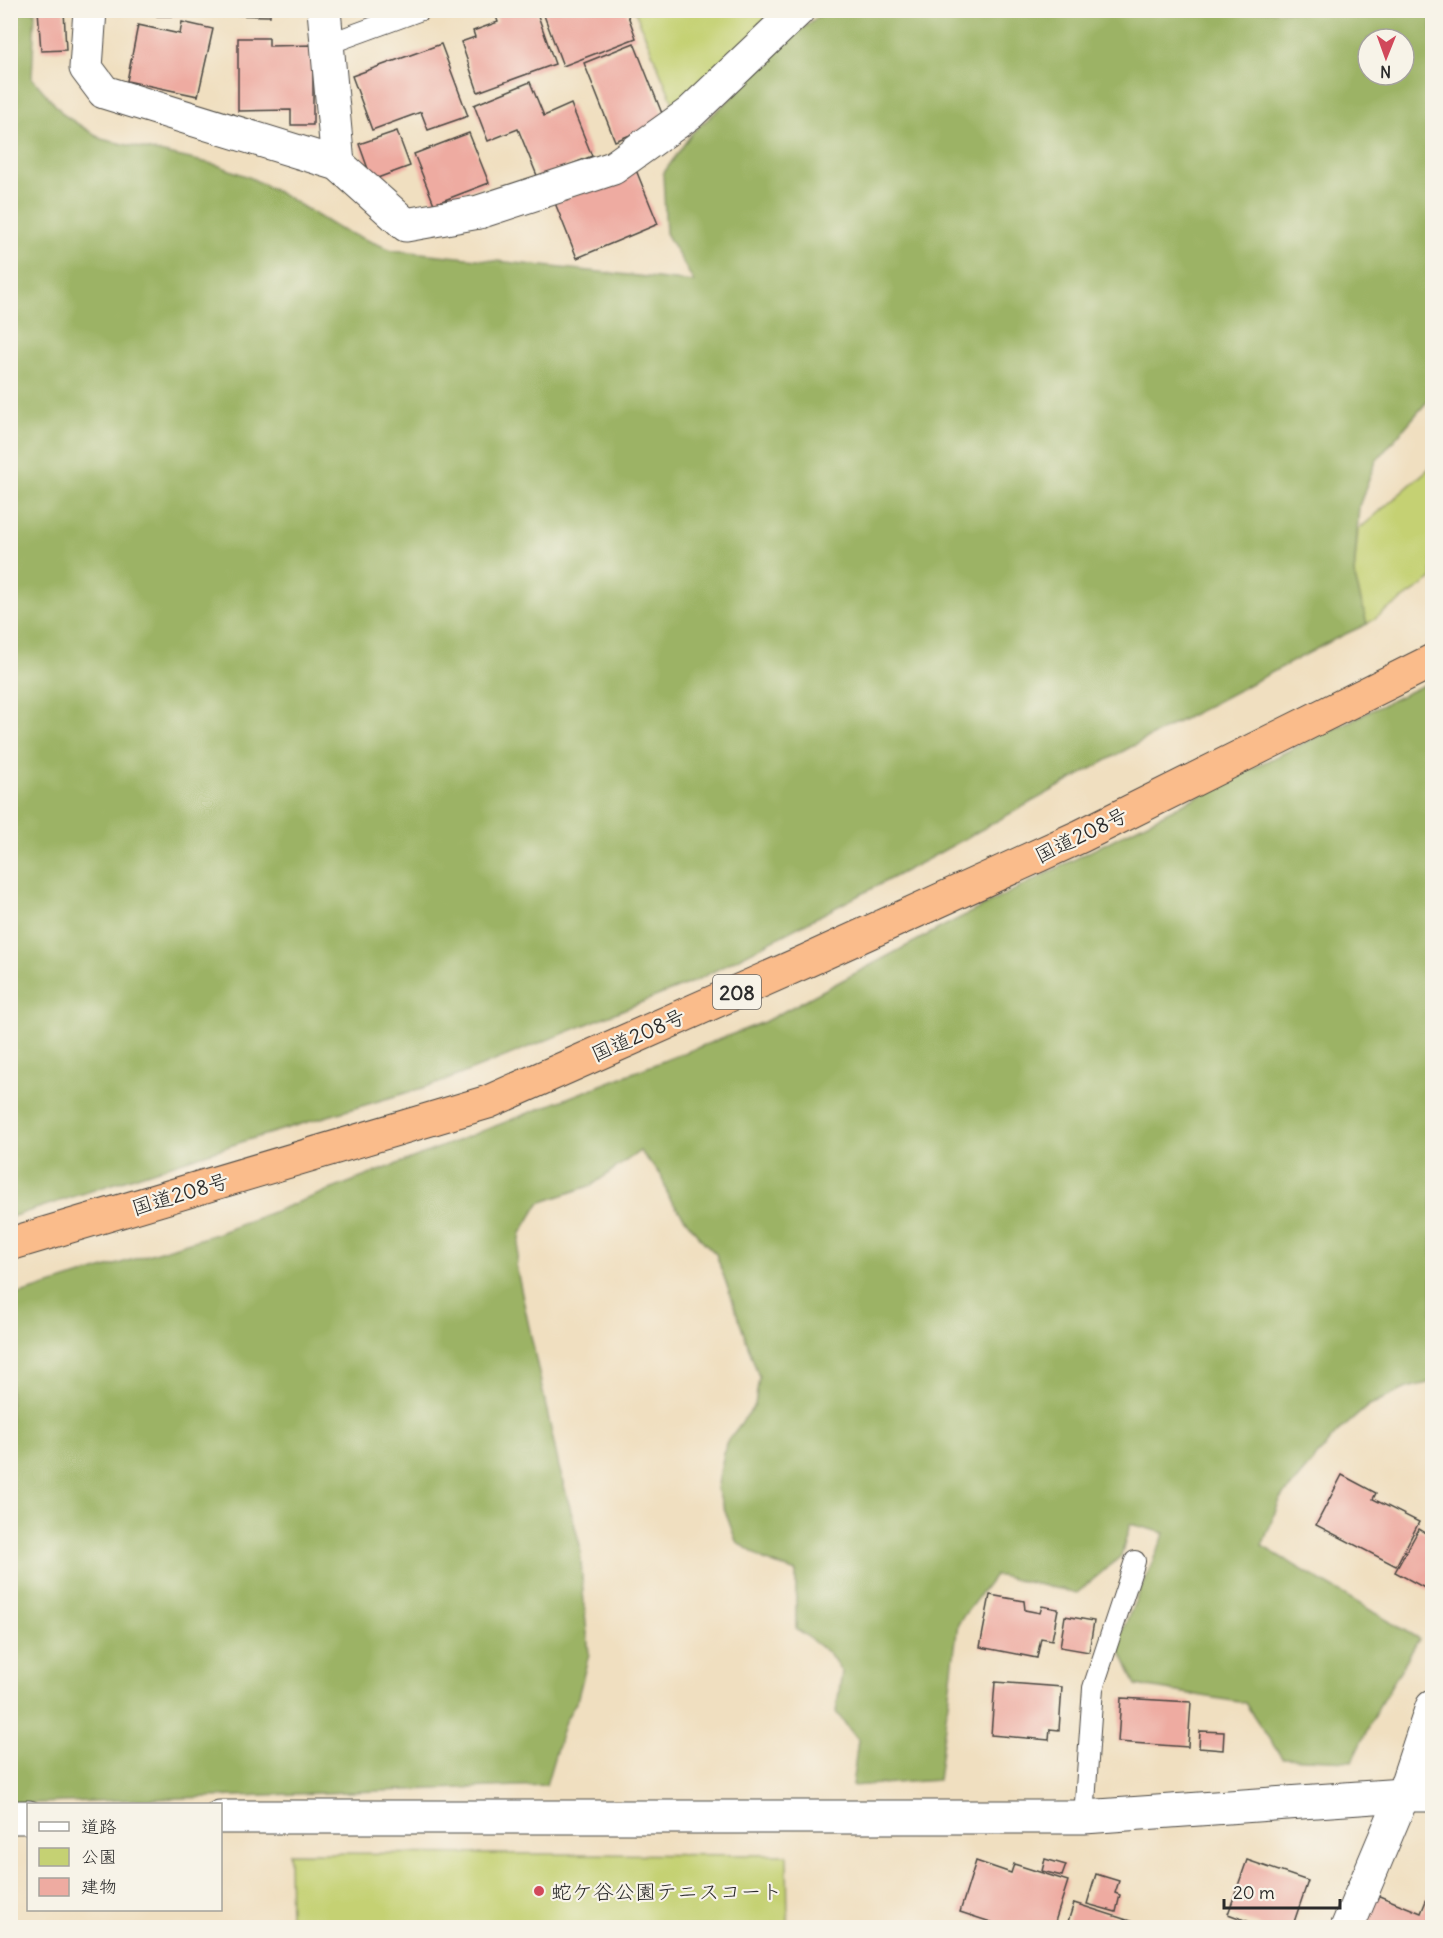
<svg xmlns="http://www.w3.org/2000/svg" width="1443" height="1938" viewBox="0 0 1443 1938" font-family="Delius,'Klee One',sans-serif">
	<style>
		.green { fill: #c5d173; stroke: #787e4f; stroke-width: 1.5 }
		.forest { fill: #9cb365; stroke: #646f48; stroke-width: 1.5; fill-rule: evenodd }
		.building { fill: #eeaba1 }
		.lines { fill: none; stroke-linecap: round; stroke-linejoin: round }
		.service-casing { stroke: #494641; stroke-width: 22 }
		.minor-casing { stroke: #494641; stroke-width: 35 }
		.tertiary-casing { stroke: #494641; stroke-width: 35 }
		.trunk-casing { stroke: #494641; stroke-width: 35 }
		.service { stroke: #fff; stroke-width: 20 }
		.minor { stroke: #fff; stroke-width: 33 }
		.tertiary { stroke: #fff; stroke-width: 33 }
		.trunk { stroke: #fabc8b; stroke-width: 33 }
		.poi-dot { fill: #d1495b; stroke: #f7f3e8; stroke-width: 2 }
		.labels { text-anchor: middle; dominant-baseline: central; stroke-width: 4.5; stroke-linejoin: round; paint-order: stroke }
		.shield { fill: #f7f3e8; stroke: #686764; stroke-width: 1.5 }
		.shield-label { font-size: 20px; font-weight: bold; fill: #2b2b2b }
		.street-label { font-size: 21px; fill: #2b2b2b; stroke: #f7f3e8 }
		.poi-label { font-size: 21px; fill: #2b2b2b; stroke: #f7f3e8; text-anchor: start }
	</style>
	<rect width="100%" height="100%" fill="#f7f3e8"/>
	<filter id="ink" filterUnits="userSpaceOnUse"><feTurbulence type="fractalNoise" baseFrequency=".0167" numOctaves="2"/><feDisplacementMap in="SourceGraphic" scale="12" xChannelSelector="R" yChannelSelector="G"/><feConvolveMatrix kernelMatrix="1 2 1 2 8 2 1 2 1" color-interpolation-filters="sRGB"/></filter>
	<filter id="wash" filterUnits="userSpaceOnUse"><feTurbulence type="fractalNoise" baseFrequency=".008" numOctaves="4" result="noise"/><feDisplacementMap in="SourceGraphic" scale="24" xChannelSelector="R" yChannelSelector="G"/><feGaussianBlur stdDeviation="1.35" result="paint"/><feColorMatrix in="noise" values="0 0 0 0 0 0 0 0 0 0 0 0 0 0 0 0 0 1.4 0 .05"/><feComposite in="paint" operator="in"/></filter>
	<g filter="url(#wash)">
		<rect width="100%" height="100%" fill="#f0dfc0"/>
		<g class="green">
			<polygon points="635,11 787,11 678,115"/>
			<polygon points="1432,466 1432,579 1367,624 1354,574 1358,530"/>
			<polygon points="289,1853 787,1855 788,1927 290,1927"/>
		</g>
		<g class="forest">
			<path d="M10 11H35L32 78 64 115 101 139 217 165 251 178 287 197 339 229 392 250 694 282 666 233 663 174 692 133 737 93 761 61 825 11H1432V396L1376 461 1359 506 1354 574 1367 624 1335 639 1127 749 930 858 695 981 439 1083 251 1139 11 1217ZM1368 39H1404V75H1368Z"/>
			<polygon points="1432,681 1432,1382 1407,1388 1368,1406 1336,1434 1280,1500 1262,1546 1419,1639 1379,1706 1352,1761 1282,1758 1245,1703 1136,1685 1117,1643 1165,1533 1130,1524 1121,1556 1077,1593 995,1575 958,1623 938,1780 852,1786 858,1740 836,1712 842,1672 830,1654 796,1628 796,1572 764,1560 736,1541 717,1489 726,1443 755,1405 759,1377 716,1254 701,1239 669,1198 661,1175 640,1151 592,1185 539,1203 521,1233 516,1266 559,1467 580,1545 583,1592 589,1654 577,1701 565,1721 546,1785 11,1804 10,1297 216,1234 764,1022 944,926 1259,765"/>
		</g>
		<g id="blocks">
			<g class="building">
				<polygon points="38,10 64,10 66,50 41,51"/>
				<rect x="157" y="10" width="57" height="6"/>
				<polygon points="221,10 270,10 270,16 221,15"/>
				<polygon points="502,10 536,10 555,64 478,92 461,42 475,37 473,31 498,22 495,13"/>
				<polygon points="542,10 626,10 636,38 563,66"/>
				<polygon points="182,22 213,29 198,96 127,81 138,25 180,34"/>
				<polygon points="238,38 269,38 269,46 313,45 313,125 291,125 291,110 238,111"/>
				<polygon points="634,43 665,121 615,141 584,63"/>
				<polygon points="441,44 468,116 428,130 421,112 372,130 352,76"/>
				<polygon points="530,82 544,116 571,104 592,156 538,178 518,129 488,141 474,105"/>
				<polygon points="397,131 410,166 372,180 359,144"/>
				<polygon points="469,133 489,183 434,204 414,154"/>
				<polygon points="636,170 658,224 577,258 555,203"/>
				<polygon points="1342,1475 1376,1493 1373,1499 1419,1522 1396,1566 1316,1525"/>
				<polygon points="1419,1529 1432,1537 1432,1592 1395,1572"/>
				<polygon points="990,1595 1024,1601 1025,1610 1040,1613 1042,1606 1058,1609 1052,1640 1041,1638 1037,1658 980,1647"/>
				<polygon points="1065,1616 1094,1621 1089,1652 1060,1647"/>
				<polygon points="995,1682 1062,1687 1059,1730 1050,1729 1049,1740 991,1735"/>
				<polygon points="1121,1698 1191,1702 1188,1747 1118,1742"/>
				<polygon points="1200,1731 1224,1732 1223,1750 1199,1748"/>
				<polygon points="1045,1859 1066,1865 1062,1876 1042,1871"/>
				<polygon points="1247,1860 1308,1881 1292,1928 1266,1928 1228,1914"/>
				<polygon points="976,1861 1011,1873 1014,1864 1068,1881 1053,1928 1009,1928 960,1912"/>
				<polygon points="1096,1874 1119,1881 1115,1893 1120,1895 1116,1912 1087,1904"/>
				<polygon points="1430,1891 1432,1892 1432,1928 1358,1928 1372,1893 1421,1913"/>
				<polygon points="1074,1903 1149,1927 1149,1928 1066,1928"/>
			</g>
		</g>
	</g>
	<g filter="url(#ink)">
		<use href="#blocks" fill-opacity="0" stroke="#494641" stroke-width="1.5"/>
		<g class="lines">
			<g class="service-casing">
				<g id="service">
					<polyline points="328,44 421,10"/>
					<polyline points="1084,1817 1093,1688 1135,1561"/>
				</g>
			</g>
			<g class="minor-casing">
				<g id="minor">
					<polyline points="90,10 86,68 104,92 338,164 406,225 479,212 613,168 690,113 798,10"/>
					<polyline points="324,10 338,164"/>
					<polyline points="1347,1928 1403,1795 1432,1707"/>
				</g>
			</g>
			<g class="tertiary-casing">
				<g id="tertiary">
					<polyline points="10,1817 28,1817"/>
					<polyline points="220,1817 1084,1817 1403,1795 1432,1795"/>
				</g>
			</g>
			<g class="trunk-casing">
				<polyline id="trunk" points="10,1244 488,1102 804,962 1081,836 1432,661"/>
			</g>
			<use href="#service" class="service"/>
			<use href="#minor" class="minor"/>
			<use href="#tertiary" class="tertiary"/>
			<use href="#trunk" class="trunk"/>
		</g>
	</g>
	<circle class="poi-dot" cx="539" cy="1891" r="6"/>
	<g class="labels">
		<rect class="shield" x="713" y="975" width="48" height="34" rx="4.5"/>
		<g class="shield-label">
			<text x="737" y="992">208</text>
		</g>
		<g class="street-label">
			<text transform="translate(1081 835) rotate(-26)">国道208号</text>
			<text transform="translate(638 1035) rotate(-24)">国道208号</text>
			<text transform="translate(180 1194) rotate(-17)">国道208号</text>
		</g>
		<g class="poi-label">
			<text x="551" y="1891">蛇ケ谷公園テニスコート</text>
		</g>
	</g>
	<rect width="1443" height="1938" fill="none" stroke="#f7f3e8" stroke-width="36"/>
	<rect x="27" y="1803" width="195" height="108" fill="#f7f3e8" stroke="#a5a39c" stroke-width="1.5"/>
	<rect x="39" y="1822" width="30" height="9" fill="#ffffff" stroke="#a5a39c" stroke-width="1.5"/>
	<text x="81" y="1833" font-size="18" fill="#2b2b2b">道路</text>
	<rect x="39" y="1848" width="30" height="18" fill="#c5d173" stroke="#a5a39c" stroke-width="1.5"/>
	<text x="81" y="1863" font-size="18" fill="#2b2b2b">公園</text>
	<rect x="39" y="1878" width="30" height="18" fill="#eeaba1" stroke="#a5a39c" stroke-width="1.5"/>
	<text x="81" y="1893" font-size="18" fill="#2b2b2b">建物</text>
	<g transform="translate(1386 57) rotate(181)"><circle r="28" fill="#f7f3e8" stroke="#a5a39c" stroke-width="1.5"/>
	<path d="M0-4.5L10 22L0 15L-10 22Z" fill="#d1495b"/>
	<text y="-9" font-size="16" font-weight="bold" text-anchor="middle" fill="#2b2b2b">N</text>
	</g>
	<path d="M1224 1899v9h116v-9" fill="none" stroke="#2b2b2b" stroke-width="3"/>
	<text x="1233" y="1899" font-size="18" fill="#2b2b2b" stroke="#f7f3e8" stroke-width="4.5" paint-order="stroke">20 m</text>
</svg>
